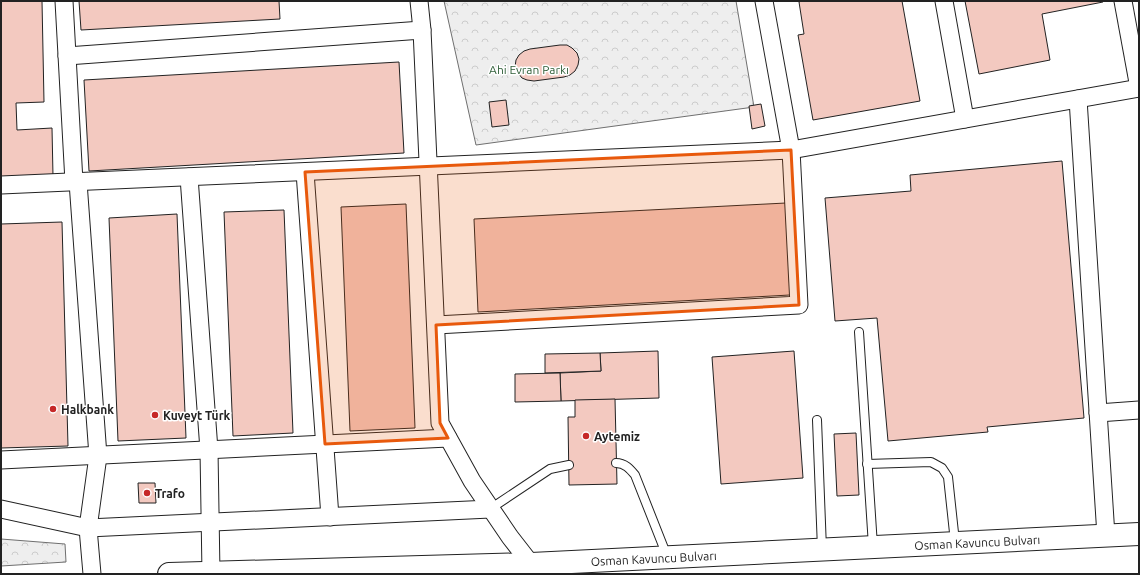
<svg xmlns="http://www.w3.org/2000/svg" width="1140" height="575" viewBox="0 0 1140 575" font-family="Ubuntu,sans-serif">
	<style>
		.park { fill: url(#park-crowns); stroke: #6f6f6f }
		.building { fill: #f3c9c0; stroke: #222 }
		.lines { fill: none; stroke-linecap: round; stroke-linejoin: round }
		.service-casing { stroke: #222; stroke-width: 10 }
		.minor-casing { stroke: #222; stroke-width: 19 }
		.trunk-casing { stroke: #222; stroke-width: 24 }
		.service { stroke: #fff; stroke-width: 8 }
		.minor { stroke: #fff; stroke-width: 17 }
		.trunk { stroke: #fff; stroke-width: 22 }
		.marked { fill: #e8590c; fill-opacity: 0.2; stroke: #e8590c; stroke-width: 3; stroke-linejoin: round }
		.poi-dot { fill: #c62828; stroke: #fff; stroke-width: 1.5 }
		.labels { text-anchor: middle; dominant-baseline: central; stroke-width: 3; stroke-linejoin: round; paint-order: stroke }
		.park-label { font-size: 12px; fill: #2f5e38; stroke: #fff }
		.poi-label { font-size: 12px; font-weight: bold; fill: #222; stroke: #fff; text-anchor: start }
		.street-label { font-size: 12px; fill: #222; stroke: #fff }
	</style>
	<defs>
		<pattern id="park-crowns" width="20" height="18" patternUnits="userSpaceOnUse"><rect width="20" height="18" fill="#eee"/><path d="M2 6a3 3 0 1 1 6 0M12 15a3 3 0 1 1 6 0" fill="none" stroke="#ccc"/></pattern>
	</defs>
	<rect width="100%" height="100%" fill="#fff"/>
	<g class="park">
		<polygon points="444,1 736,1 754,107 476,145"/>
		<polygon points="1,539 65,544 66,562 1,566"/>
	</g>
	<g class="building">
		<polygon points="1,1 42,1 44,102 16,103 17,130 52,128 53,176 1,178"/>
		<polygon points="79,1 279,1 280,19 81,30"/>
		<polygon points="802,1 902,1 920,101 813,120 798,35 804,34 799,2"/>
		<polygon points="965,1 1103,1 1103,2 1042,14 1050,60 979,74"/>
		<polygon points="560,45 567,45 572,48 577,53 579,59 578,65 575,71 570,75 564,77 534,81 527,80 522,78 518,73 515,67 516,60 519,55 524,51 530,49"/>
		<polygon points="399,62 404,153 89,171 84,80"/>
		<polygon points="506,100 509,125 492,127 489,102"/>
		<polygon points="761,104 765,126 752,129 749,106"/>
		<polygon points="1062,161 1084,418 987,427 988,432 888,441 877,318 835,321 825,198 911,191 910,175"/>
		<polygon points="786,203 790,295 478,312 474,219"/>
		<polygon points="406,204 415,428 350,431 341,207"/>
		<polygon points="284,210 293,433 233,436 224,212"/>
		<polygon points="177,214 186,438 118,441 109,218"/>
		<polygon points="62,222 68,446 1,448 1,224"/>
		<polygon points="658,351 659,398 561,401 560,373 601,371 600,353"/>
		<polygon points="794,351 803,478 721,484 712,357"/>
		<polygon points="600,353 601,371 545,373 545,354"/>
		<polygon points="560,373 561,401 515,402 515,374"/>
		<polygon points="615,399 617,484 569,485 568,417 575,417 575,400"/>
		<polygon points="856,433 859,495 837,496 834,434"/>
		<polygon points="138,483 155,483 156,503 139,503"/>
	</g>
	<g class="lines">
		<g class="service-casing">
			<g id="service">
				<polyline points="859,332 873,546"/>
				<polyline points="817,420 822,549"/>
				<path d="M616 463C625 463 630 469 635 475L667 556"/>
				<polyline points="867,464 931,462 942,468 948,477 955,542"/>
				<polyline points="490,509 550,469 569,465"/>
			</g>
		</g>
		<g class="minor-casing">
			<g id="minor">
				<polyline points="64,1 74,182"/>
				<polyline points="419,1 422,30 440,423 472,481 510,537 531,564"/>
				<polyline points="944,1 965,119"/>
				<polyline points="1123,1 1139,88"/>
				<polyline points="67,56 422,30"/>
				<polyline points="1078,99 1106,536"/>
				<polyline points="305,172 330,517"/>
				<polyline points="189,177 209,450 211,573"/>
				<polyline points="78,182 98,456 88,528 92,574"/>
				<polyline points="1,185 791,150 1139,88"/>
				<polyline points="436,325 799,305 791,150 764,1"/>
				<polyline points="1098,413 1139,410"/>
				<polyline points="1,460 448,438"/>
				<polyline points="1,509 88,528 490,509"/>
			</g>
		</g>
		<g class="trunk-casing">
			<g id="trunk">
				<path id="s1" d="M169 574 531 564 1139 534"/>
			</g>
		</g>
		<use href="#service" class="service"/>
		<use href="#minor" class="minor"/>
		<use href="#trunk" class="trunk"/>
	</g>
	<path class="marked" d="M791 150 799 305 436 325 440 423 448 438 325 444 305 172Z"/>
	<g class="poi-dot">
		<circle cx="53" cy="409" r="4"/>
		<circle cx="155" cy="415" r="4"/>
		<circle cx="586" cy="436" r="4"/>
		<circle cx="147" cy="493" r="4"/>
	</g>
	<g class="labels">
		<g class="park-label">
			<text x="529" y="69">Ahi Evran Parkı</text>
		</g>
		<g class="poi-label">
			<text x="61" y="409">Halkbank</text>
			<text x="163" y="415">Kuveyt Türk</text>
			<text x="594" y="436">Aytemiz</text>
			<text x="155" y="493">Trafo</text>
		</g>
		<g class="street-label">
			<text stroke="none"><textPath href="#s1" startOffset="809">Osman Kavuncu Bulvarı</textPath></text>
			<text stroke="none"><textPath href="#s1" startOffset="485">Osman Kavuncu Bulvarı</textPath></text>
		</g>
	</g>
	<rect width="1140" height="575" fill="none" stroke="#222222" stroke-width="4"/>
</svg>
